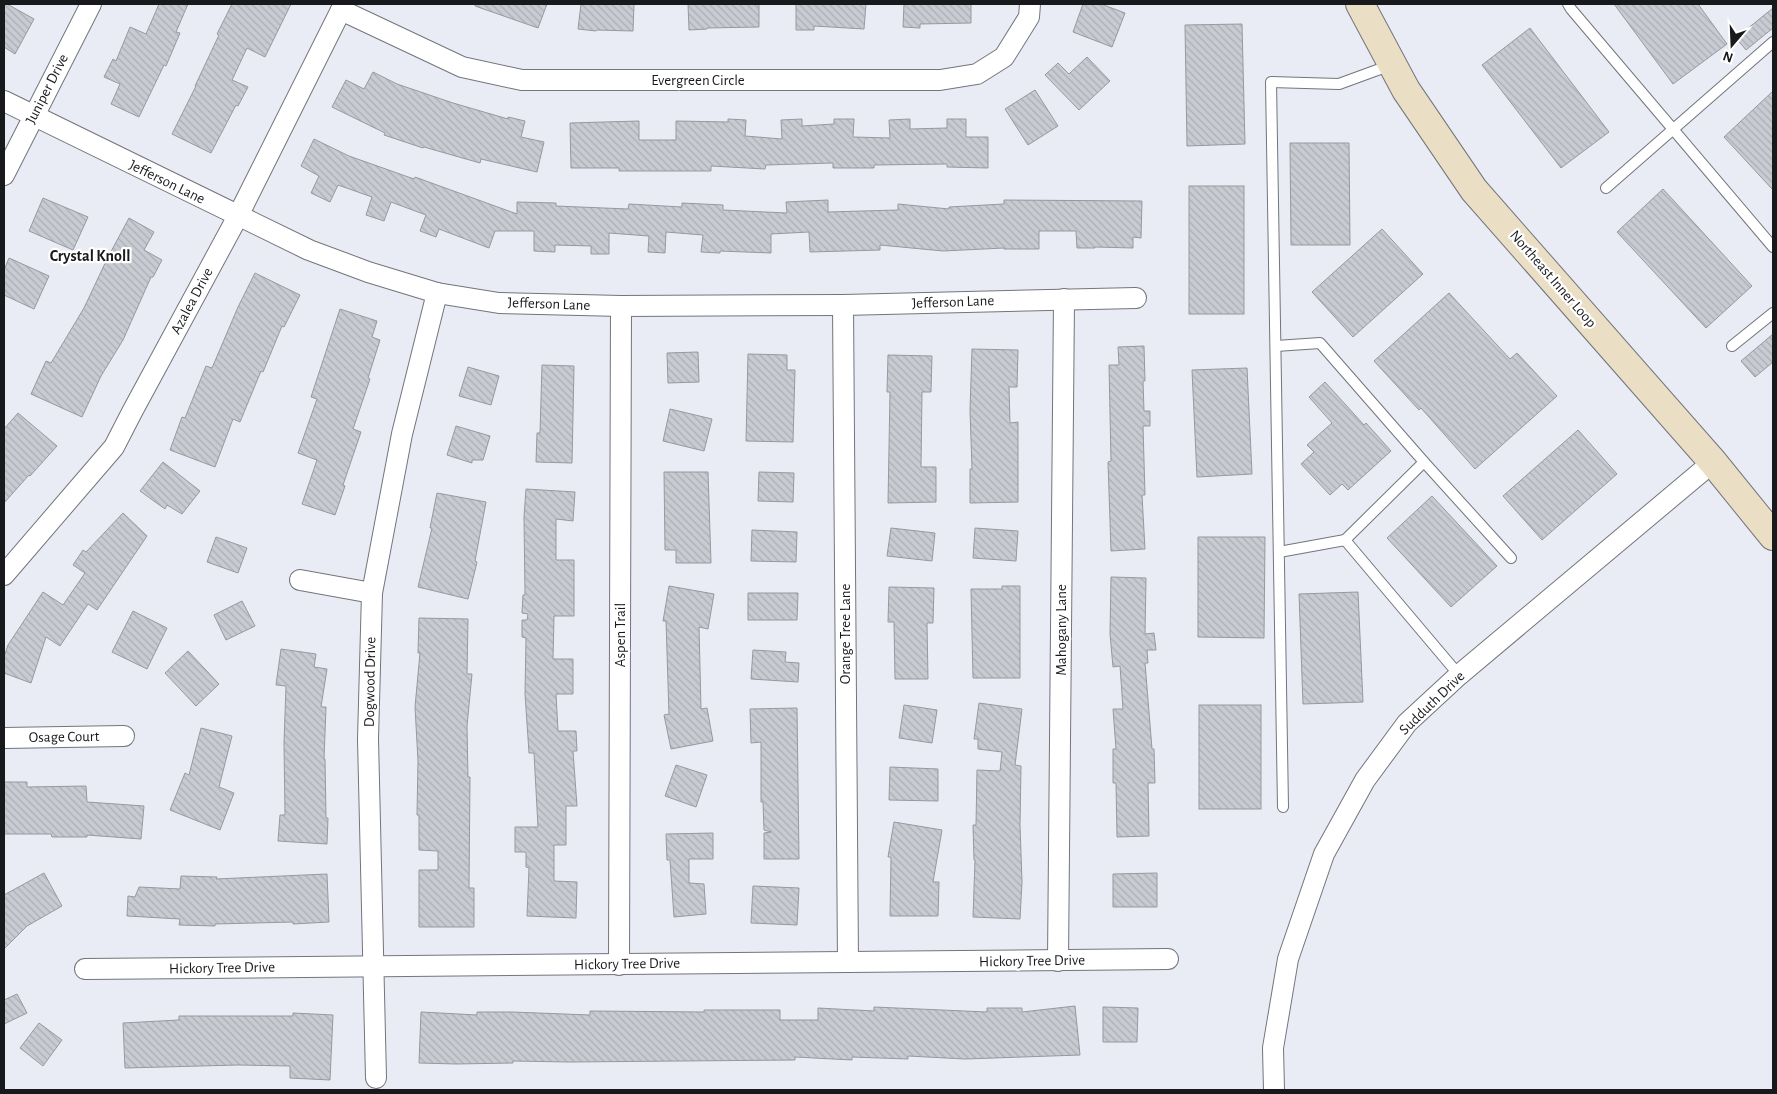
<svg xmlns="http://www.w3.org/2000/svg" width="1777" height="1094" viewBox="0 0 1777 1094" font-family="'Alegreya Sans',sans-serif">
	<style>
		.building { fill: url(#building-back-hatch); stroke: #96999f }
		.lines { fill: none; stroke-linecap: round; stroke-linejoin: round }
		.service-casing { stroke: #72757b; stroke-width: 12 }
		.minor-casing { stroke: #72757b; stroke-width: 22 }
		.secondary-casing { stroke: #72757b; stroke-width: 30 }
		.service { stroke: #fff; stroke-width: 10 }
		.minor { stroke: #fff; stroke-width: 20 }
		.secondary { stroke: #eadfc4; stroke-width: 28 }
		.labels { text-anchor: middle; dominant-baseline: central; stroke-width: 4.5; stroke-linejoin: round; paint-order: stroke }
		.street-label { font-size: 15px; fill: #18191c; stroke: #fff }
		.neighbourhood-label { font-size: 16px; font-weight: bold; fill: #18191c; stroke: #fff }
	</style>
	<defs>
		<pattern id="building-back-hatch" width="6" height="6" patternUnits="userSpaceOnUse" patternTransform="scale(1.25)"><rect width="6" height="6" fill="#c8cbd2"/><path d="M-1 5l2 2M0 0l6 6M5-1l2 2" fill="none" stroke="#abaeb4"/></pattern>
	</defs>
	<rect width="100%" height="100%" fill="#e9ecf4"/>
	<g class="building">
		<polygon points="4,4 7,4 34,19 15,54 4,47"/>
		<polygon points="159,4 188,4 176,32 180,33 166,66 164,65 139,117 111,104 120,84 104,77 113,59 116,61 130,27 146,34"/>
		<polygon points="232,4 291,4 265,57 247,48 232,80 248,87 238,106 236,105 211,153 172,134 196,86 195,86 219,35 217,34"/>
		<polygon points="475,4 547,4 538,28 475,6"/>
		<polygon points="581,4 634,4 633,31 597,30 596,31 578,29"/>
		<polygon points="688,4 759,4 759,27 707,28 707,29 689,30"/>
		<polygon points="796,4 866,4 864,29 814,26 814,30 796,30"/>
		<polygon points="904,4 971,4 971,23 920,24 920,28 903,27"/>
		<polygon points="1083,4 1101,4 1125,13 1112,47 1073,32"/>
		<polygon points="1614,4 1698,4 1727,44 1673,84"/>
		<polygon points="1773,8 1773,28 1746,50 1736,38"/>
		<polygon points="1242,24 1245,144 1187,146 1185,25"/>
		<polygon points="1530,28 1609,132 1561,168 1482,65"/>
		<polygon points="1087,57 1110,81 1079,110 1045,75 1058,63 1069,74"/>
		<polygon points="373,72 397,84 453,103 508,119 508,117 525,121 521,137 544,142 537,172 481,159 480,163 424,147 423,148 384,135 385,133 332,107 346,80 364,89"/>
		<polygon points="1035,90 1058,126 1028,145 1005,109"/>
		<polygon points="1773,91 1773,190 1724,137"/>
		<polygon points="728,119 746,120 745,136 782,139 781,120 802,119 802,126 834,124 834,119 854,119 853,137 890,138 889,120 910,119 910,129 947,128 947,119 966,119 966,137 988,137 988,168 947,167 947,164 874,165 874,168 833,168 833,163 766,165 765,169 711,166 711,171 619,171 619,168 571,168 570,123 639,121 639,140 676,140 676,121 728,122"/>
		<polygon points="314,139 349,156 414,179 415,177 517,214 517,202 556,203 556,206 628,209 629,204 682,207 682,203 723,205 723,210 787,213 786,202 828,200 828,212 898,210 898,204 949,209 949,207 1004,204 1004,200 1142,201 1141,238 1133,237 1133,248 1095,247 1095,248 1077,248 1076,231 1039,231 1039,249 1004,249 1004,248 943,251 880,245 880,250 810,252 809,232 771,234 771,253 720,251 720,253 701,252 703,235 666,232 665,253 648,252 649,236 609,233 609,254 591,254 591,246 555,245 555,252 534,251 534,231 495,231 489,248 439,229 436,237 420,231 426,215 391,202 384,221 366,215 372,197 338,185 330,202 311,193 319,176 301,166"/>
		<polygon points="1290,143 1349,143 1350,245 1291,245"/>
		<rect x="1189" y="186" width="55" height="128"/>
		<polygon points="1663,189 1752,286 1706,328 1617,232"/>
		<polygon points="43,198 88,217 73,250 29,231"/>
		<polygon points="129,218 154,232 144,250 162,260 153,277 151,277 123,340 101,376 82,417 31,394 46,361 51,363 84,308 108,257"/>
		<polygon points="1382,229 1423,274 1353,337 1312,292"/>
		<polygon points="9,258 49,276 34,309 4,295 4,270"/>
		<polygon points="255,273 300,295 284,327 282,326 263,372 261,371 240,422 233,419 215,467 170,450 182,417 185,418 206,366 212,368 238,307"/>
		<polygon points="1449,293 1510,359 1517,353 1557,396 1475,469 1421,408 1419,410 1374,361"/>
		<polygon points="340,309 377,321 372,337 380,340 368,378 370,379 353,429 361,432 343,485 345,486 335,515 302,504 317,460 298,453 317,399 311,397"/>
		<polygon points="1773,334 1773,362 1755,377 1741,361"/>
		<polygon points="1144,346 1145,381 1143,381 1144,411 1150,411 1150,426 1143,426 1145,495 1142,495 1145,549 1111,551 1108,462 1111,461 1109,365 1119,365 1118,347"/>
		<polygon points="972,349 1018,350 1017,387 1009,387 1010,423 1018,422 1018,502 970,503 970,469 972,469 970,410"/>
		<polygon points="698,352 699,382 668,383 667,353"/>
		<polygon points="748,354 787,355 787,370 795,370 793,442 746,441"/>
		<polygon points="888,355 932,356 931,392 922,392 921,467 936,467 936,502 888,503 890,392 887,392"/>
		<polygon points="542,365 574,366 572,463 536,462 537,433 540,433"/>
		<polygon points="468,367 499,376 491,405 459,396"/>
		<polygon points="1247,368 1252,474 1197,477 1192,370"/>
		<polygon points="1325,382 1364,425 1366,423 1391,451 1348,490 1342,484 1330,495 1301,464 1314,452 1307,445 1332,423 1309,397"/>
		<polygon points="670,409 712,419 704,451 663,441"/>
		<polygon points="18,413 57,446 30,476 29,475 4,503 4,429"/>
		<polygon points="456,426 490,436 483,460 472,460 472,463 447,455"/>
		<polygon points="1578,430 1617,474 1542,540 1503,496"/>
		<polygon points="163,462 200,491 182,514 167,505 165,509 140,491"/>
		<polygon points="664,472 708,472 711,563 676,563 676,550 665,550"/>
		<polygon points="759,472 794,473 793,502 758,501"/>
		<polygon points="526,489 575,492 573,521 556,519 556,560 574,560 574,616 554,616 553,659 573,659 573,694 556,694 558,731 576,731 577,751 573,751 577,806 566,806 566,845 554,845 554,881 577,882 576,918 527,916 529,868 526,867 526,852 515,852 515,827 538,827 534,753 529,753 525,694 526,638 522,637 522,620 527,620 528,614 522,613 523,595 525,595 524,517"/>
		<polygon points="437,493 486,502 475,561 477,562 468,599 418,587 432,528 430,528"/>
		<polygon points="1432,496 1497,566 1451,607 1387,538"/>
		<polygon points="123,513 147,536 97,610 88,604 60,646 46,637 31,683 4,673 4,657 8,645 43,592 63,605 85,573 73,565 83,550 86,552"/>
		<polygon points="891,528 935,533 932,561 887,556"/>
		<polygon points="975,528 1018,531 1016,561 973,558"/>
		<polygon points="752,530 797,532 796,562 751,561"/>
		<polygon points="216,537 247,548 238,573 207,562"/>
		<polygon points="1198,537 1265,537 1264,638 1198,637"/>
		<polygon points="1111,577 1146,578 1145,634 1154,633 1156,650 1147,650 1148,663 1145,663 1152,749 1154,749 1155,783 1148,783 1149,836 1117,837 1116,783 1113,783 1113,749 1116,749 1113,709 1123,709 1120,666 1113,667 1110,634"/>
		<polygon points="669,586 714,594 708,629 699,627 701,709 707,708 713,741 671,749 664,715 669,714 666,621 663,621"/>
		<polygon points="1002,586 1020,586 1020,678 973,678 971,589 1002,589"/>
		<polygon points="889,587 934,588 933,623 927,623 928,679 895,679 894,622 888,622"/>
		<polygon points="1358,592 1363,702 1303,704 1299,594"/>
		<polygon points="748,593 798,593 797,620 748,620"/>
		<polygon points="242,601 255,626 226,640 214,615"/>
		<polygon points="133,611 167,628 147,669 112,652"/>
		<polygon points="419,618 468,619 467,674 472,674 467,726 468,777 470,777 469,888 474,888 474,927 419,927 419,870 438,870 438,851 419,850 419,815 417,815 418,761 415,707 420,653 418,653"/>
		<polygon points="281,649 316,654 314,667 327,669 321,707 326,707 324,759 325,759 326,818 328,818 327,844 278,841 280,815 285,815 284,743 286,686 276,685"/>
		<polygon points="753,650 786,652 785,662 799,663 798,682 751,679"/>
		<polygon points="188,651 219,684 196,706 165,673"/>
		<polygon points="979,703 1022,709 1015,765 1021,766 1020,825 1022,882 1020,919 973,917 975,860 974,860 973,825 976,825 977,770 1000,771 1002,752 978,749 978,739 974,739"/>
		<polygon points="904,705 937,710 932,743 899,738"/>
		<rect x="1199" y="705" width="62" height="104"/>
		<polygon points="797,708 799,859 764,859 764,833 771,832 764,830 763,802 761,802 761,742 751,743 750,709"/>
		<polygon points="201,728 232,736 219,787 234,793 220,830 170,810 185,773 189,775"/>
		<polygon points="676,765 707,775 696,807 665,796"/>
		<polygon points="890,767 938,769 938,801 889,800"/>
		<polygon points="4,782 27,782 27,787 86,786 87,802 144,806 141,839 87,835 87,837 52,837 51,834 4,834"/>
		<polygon points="894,822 942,830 933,882 939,882 938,916 890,916 891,857 888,857"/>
		<polygon points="713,833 713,859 689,859 689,883 704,884 706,914 674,917 670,860 667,860 666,834"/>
		<polygon points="44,873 62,906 27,926 4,949 4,895"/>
		<polygon points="1157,873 1157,907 1113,907 1113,874"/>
		<polygon points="327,874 329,922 293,924 293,922 215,924 215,926 179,925 180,919 127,916 128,896 135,897 139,887 180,889 181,876 217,877 216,879"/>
		<polygon points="753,886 799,888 797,925 751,923"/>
		<polygon points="17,994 27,1013 4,1024 4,1000"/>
		<polygon points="1075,1006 1080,1055 965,1059 908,1056 908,1059 852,1057 852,1060 795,1057 795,1060 569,1062 513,1061 513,1063 456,1064 419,1063 421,1012 477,1015 477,1012 512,1012 590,1015 590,1011 704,1012 704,1010 780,1010 780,1020 818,1020 818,1008 874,1011 874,1007 987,1012 987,1008 1022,1008 1022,1012"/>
		<polygon points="1103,1007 1138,1008 1137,1042 1103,1042"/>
		<polygon points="293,1013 333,1015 330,1080 290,1078 290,1066 238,1065 125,1068 123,1023 179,1020 179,1016 293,1016"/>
		<polygon points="39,1023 62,1040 43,1066 20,1048"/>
	</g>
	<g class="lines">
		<g class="service-casing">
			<g id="service">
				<polyline points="1568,4 1571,9 1773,247"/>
				<polyline points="1606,188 1773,42"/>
				<polyline points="1276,346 1320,343 1424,462 1345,540"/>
				<polyline points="1732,346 1773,313"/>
				<polyline points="1424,462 1511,558"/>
				<polyline points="1279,552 1345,540 1459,675"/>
				<polyline points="1283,807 1271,82 1339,84 1391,65"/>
			</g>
		</g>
		<g class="minor-casing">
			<g id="minor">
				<polyline points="341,10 462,67 522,80 940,80 977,74 1004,57 1029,17 1030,4"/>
				<polyline points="4,101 309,250 368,272 437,293 499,303 621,306 843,305 1136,298"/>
				<polyline points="4,175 91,4"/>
				<polyline points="843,305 848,962"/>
				<polyline points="4,575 114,447 132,412 238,216 344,4"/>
				<polyline points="300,580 372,593"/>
				<polyline points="4,738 124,736"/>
				<polyline points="1058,961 1064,299"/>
				<polyline points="619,965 621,306"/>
				<polyline points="85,969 1168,959"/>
				<polyline points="376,1078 368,739 372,593 402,434 437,293"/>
				<polyline points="1274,1090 1273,1048 1288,959 1324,854 1365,780 1407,723 1459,675 1713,462"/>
			</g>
		</g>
		<g class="secondary-casing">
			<polyline id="secondary" points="1360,4 1406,90 1474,190 1713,462 1773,536"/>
		</g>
		<use href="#service" class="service"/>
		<use href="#minor" class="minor"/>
		<use href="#secondary" class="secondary"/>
	</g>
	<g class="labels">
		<g class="street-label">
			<text x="698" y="80">Evergreen Circle</text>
			<text transform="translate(47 89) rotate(-63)">Juniper Drive</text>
			<text transform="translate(167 182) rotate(26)">Jefferson Lane</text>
			<text transform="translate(1553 279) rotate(49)">Northeast Inner Loop</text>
			<text transform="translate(192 301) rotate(-62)">Azalea Drive</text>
			<text transform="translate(953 302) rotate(-2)">Jefferson Lane</text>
			<text transform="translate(549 304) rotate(2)">Jefferson Lane</text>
			<text transform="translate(1061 630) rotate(-90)">Mahogany Lane</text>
			<text transform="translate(845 634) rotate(-90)">Orange Tree Lane</text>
			<text transform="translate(620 635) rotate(-90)">Aspen Trail</text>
			<text transform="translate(370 682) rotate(-89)">Dogwood Drive</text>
			<text transform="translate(1432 703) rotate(-44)">Sudduth Drive</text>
			<text transform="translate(64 737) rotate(-1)">Osage Court</text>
			<text transform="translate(1032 961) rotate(-1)">Hickory Tree Drive</text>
			<text transform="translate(627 964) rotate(-1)">Hickory Tree Drive</text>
			<text transform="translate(222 968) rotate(-1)">Hickory Tree Drive</text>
		</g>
		<g class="neighbourhood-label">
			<text x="90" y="256">Crystal Knoll</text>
		</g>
	</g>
	<rect width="1777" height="1094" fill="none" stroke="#18191c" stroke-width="10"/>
	<g transform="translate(1732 45) rotate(199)" stroke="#ffffff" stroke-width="4" paint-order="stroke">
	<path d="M0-4L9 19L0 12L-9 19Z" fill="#18191c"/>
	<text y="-8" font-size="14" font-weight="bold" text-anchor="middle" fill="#18191c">N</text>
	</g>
</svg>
